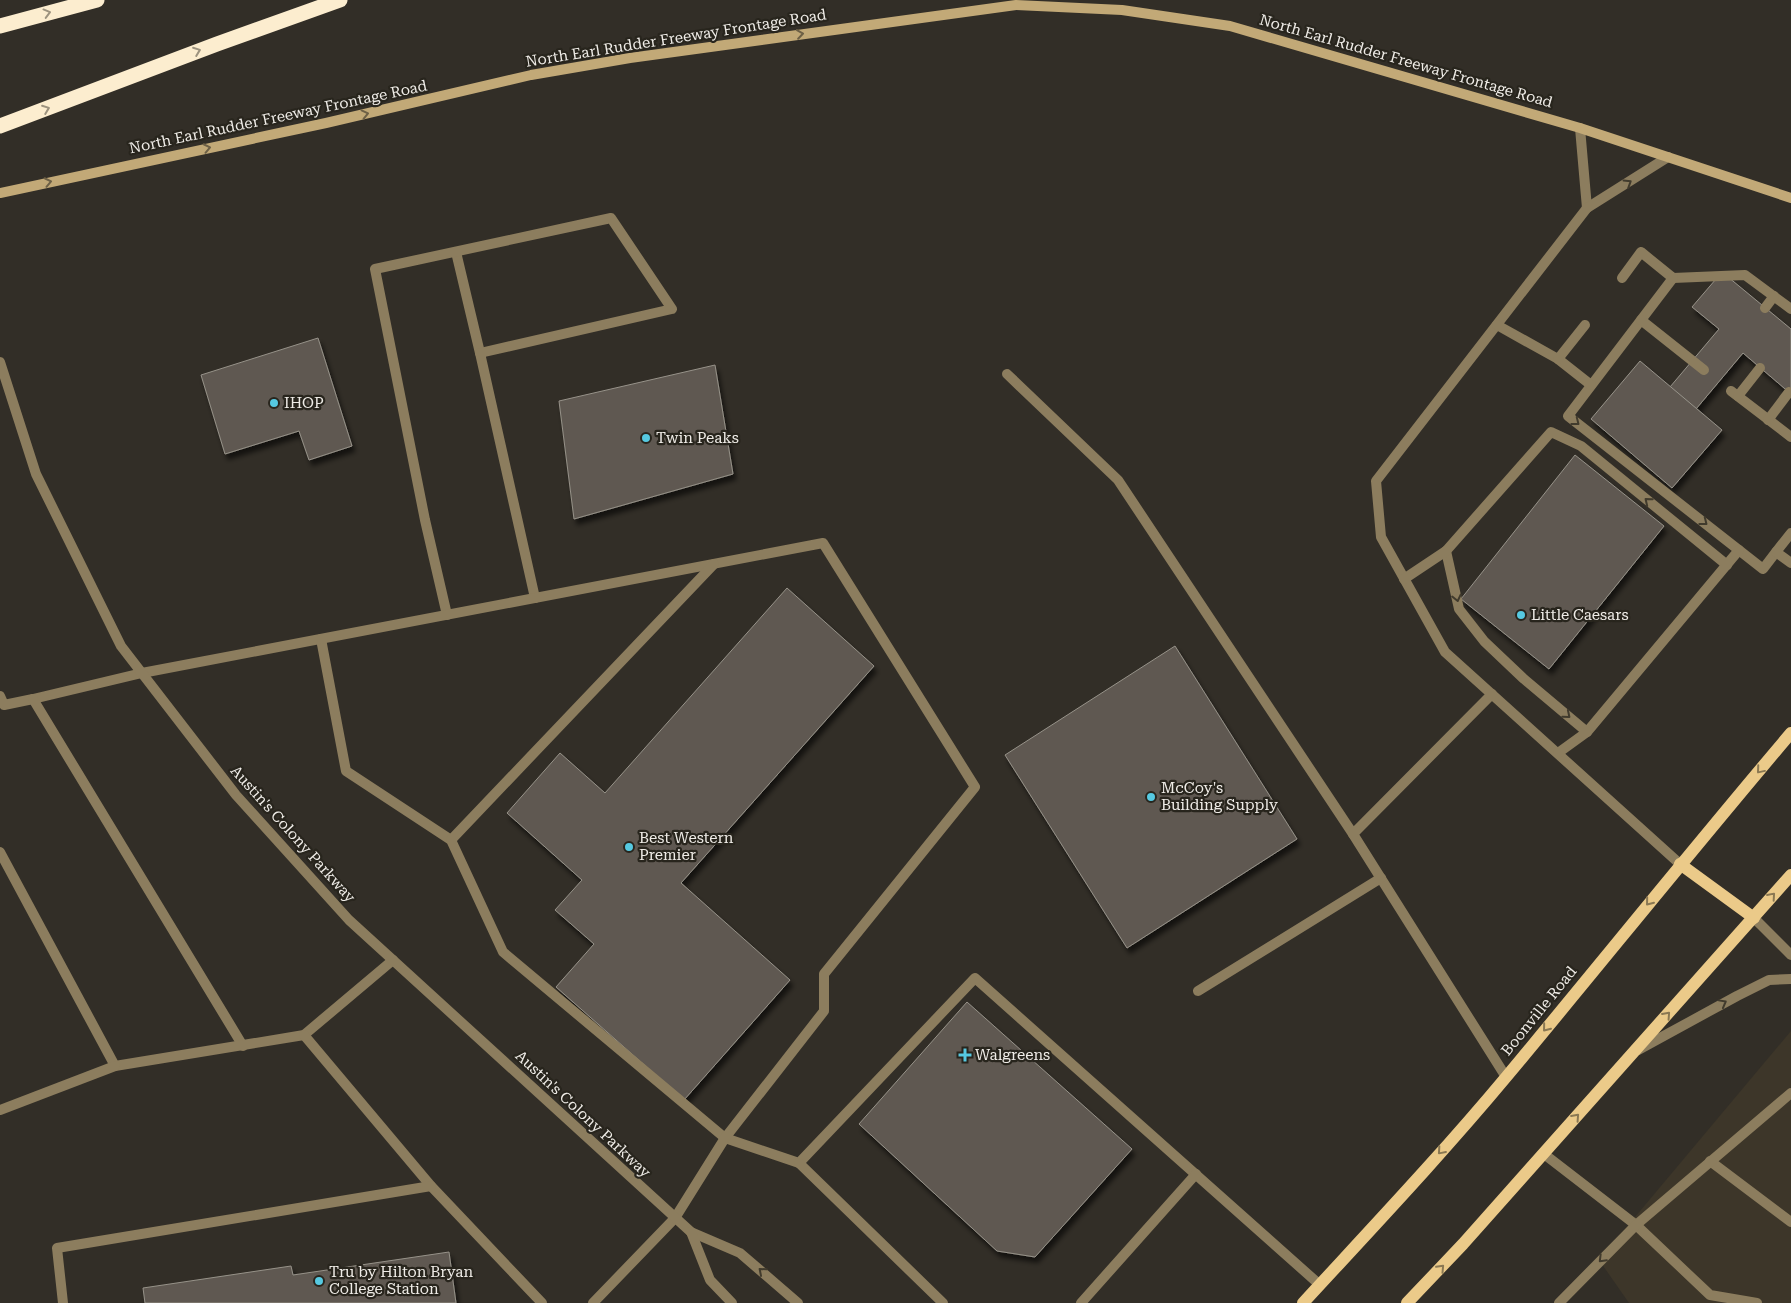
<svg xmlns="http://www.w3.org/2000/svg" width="1791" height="1303" viewBox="0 0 1791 1303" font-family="'Roboto Serif',serif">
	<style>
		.built { fill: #3d3629 }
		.building { fill: #5e5951; stroke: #979289; filter: url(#shadow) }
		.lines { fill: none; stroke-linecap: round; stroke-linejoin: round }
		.service { stroke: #8c7d5e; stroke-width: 10 }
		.tertiary { stroke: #8c7d5e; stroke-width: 10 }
		.secondary { stroke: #c2a977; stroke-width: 10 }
		.primary { stroke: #ebca89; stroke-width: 12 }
		.motorway { stroke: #fcedcf; stroke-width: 15 }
		.oneway { stroke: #9d937f }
		.oneway2 { stroke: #6d6046 }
		.oneway3 { stroke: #413b2d }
		.oneway4 { stroke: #8a7853 }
		.poi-dot { fill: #56c9e1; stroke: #28251d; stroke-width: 2 }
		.labels { text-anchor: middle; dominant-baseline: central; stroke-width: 4.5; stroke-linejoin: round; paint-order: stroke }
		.street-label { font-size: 15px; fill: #efece7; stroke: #28251d }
		.poi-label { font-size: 15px; fill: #efece7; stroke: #28251d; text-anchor: start }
	</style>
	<defs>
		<filter id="shadow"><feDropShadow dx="3" dy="5.5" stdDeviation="2.5" flood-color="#0009"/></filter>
	</defs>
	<rect width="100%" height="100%" fill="#322e27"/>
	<polygon class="built" points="1791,1031 1791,1303 1629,1303 1599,1260"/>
	<g class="building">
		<polygon points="1722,272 1791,329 1791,394 1743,353 1696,409 1670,387 1719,329 1692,307"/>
		<polygon points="318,338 352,446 309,460 299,431 225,454 201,375"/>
		<polygon points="1640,361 1722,430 1672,488 1591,419"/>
		<polygon points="715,365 733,474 574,519 559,401"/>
		<polygon points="1575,455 1664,526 1549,669 1461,599"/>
		<polygon points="787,588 874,666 681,883 790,980 684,1100 556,987 594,944 555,910 582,880 507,813 560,753 605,793"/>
		<polygon points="1175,646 1297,839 1127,948 1005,755"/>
		<polygon points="967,1002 1132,1149 1035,1257 997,1251 859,1124"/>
		<polygon points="449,1252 456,1303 145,1303 143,1288 291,1266 293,1275"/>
	</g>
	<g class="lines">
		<g class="service">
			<polyline points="1580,128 1587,208"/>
			<polyline points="1668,157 1587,208 1376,481 1381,537 1445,652 1680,864"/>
			<polyline points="456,252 480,353"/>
			<polyline points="1622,278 1641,252 1673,278 1745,275 1791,309"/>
			<polyline points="1673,278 1568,416 1763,569 1776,552"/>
			<polyline points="1765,308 1774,296"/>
			<polyline points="1641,320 1704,370"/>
			<polyline points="1497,325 1558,359 1591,385"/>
			<polyline points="1558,359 1585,325"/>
			<polyline points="1007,374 1118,480 1353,834"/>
			<polyline points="1731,391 1791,437"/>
			<polyline points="1738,396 1760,368"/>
			<polyline points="1768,420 1789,392"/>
			<polyline points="1791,533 1776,552 1791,563"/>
			<polyline points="1446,551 1459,609 1484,641 1524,679 1587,732"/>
			<polyline points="1404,579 1446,551 1551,432 1581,446 1727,565"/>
			<polyline points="447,615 425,520 375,269 611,218 672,309 480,353 535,598"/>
			<polyline points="321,639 346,771 451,840 503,952 725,1138 799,1163 975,978 1320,1285"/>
			<polyline points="1492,694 1353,834 1506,1077"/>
			<polyline points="0,696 4,705 33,699 142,673 823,543 975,787 824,974 824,1011 725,1138 675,1218 593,1303"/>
			<polyline points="33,699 243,1046"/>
			<polyline points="1558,753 1587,732 1739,550"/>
			<polyline points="451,840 714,564"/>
			<polyline points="0,852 115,1066 304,1035 393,960"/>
			<polyline points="1754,918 1791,955"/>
			<polyline points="1198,991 1381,878"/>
			<polyline points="304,1035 431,1186 542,1303"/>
			<polyline points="1638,1050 1737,996 1769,980 1791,979"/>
			<polyline points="0,1110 115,1066"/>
			<polyline points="1544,1154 1636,1225 1710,1295 1757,1303"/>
			<polyline points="1710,1161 1791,1222"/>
			<polyline points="799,1163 943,1303"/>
			<polyline points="63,1303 57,1248 431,1186"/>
			<polyline points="1081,1303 1196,1174"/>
			<polyline points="1559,1303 1636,1225 1791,1093"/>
		</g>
		<g class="tertiary">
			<polyline points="0,362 36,474 121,646 236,795 349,920 691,1232 740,1253 798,1303"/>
			<polyline points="691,1232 710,1280 732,1303"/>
		</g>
		<polyline class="secondary" points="0,193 326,123 531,75 630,58 1016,5 1122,10 1230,26 1580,128 1791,198"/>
		<g class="primary">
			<polyline points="1680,864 1754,918"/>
			<path d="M1303 1303C1372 1228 1442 1154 1507 1076 1602 962 1695 846 1791 733"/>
			<polyline points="1407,1303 1463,1244 1791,875"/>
		</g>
		<g class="motorway">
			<polyline points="0,26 97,0"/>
			<polyline points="0,126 217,44 340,0"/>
		</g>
	</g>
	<defs><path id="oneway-chevron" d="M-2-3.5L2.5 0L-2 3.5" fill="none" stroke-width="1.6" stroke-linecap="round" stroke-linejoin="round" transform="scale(1.25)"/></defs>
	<g class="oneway">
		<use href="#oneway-chevron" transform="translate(47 13) rotate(-15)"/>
		<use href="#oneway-chevron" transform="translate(197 51) rotate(-21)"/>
		<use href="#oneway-chevron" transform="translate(46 109) rotate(-21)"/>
	</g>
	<g class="oneway2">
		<use href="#oneway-chevron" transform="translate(800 34) rotate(-8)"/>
		<use href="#oneway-chevron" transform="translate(365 114) rotate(-13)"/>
		<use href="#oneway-chevron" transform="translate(207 148) rotate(-12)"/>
		<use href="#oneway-chevron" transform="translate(48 182) rotate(-12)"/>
	</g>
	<g class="oneway3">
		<use href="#oneway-chevron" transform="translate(1628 183) rotate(-32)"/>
		<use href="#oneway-chevron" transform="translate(1576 422) rotate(38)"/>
		<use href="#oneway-chevron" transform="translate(1648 501) rotate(-141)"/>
		<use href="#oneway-chevron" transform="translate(1704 522) rotate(38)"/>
		<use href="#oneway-chevron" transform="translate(1457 598) rotate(77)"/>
		<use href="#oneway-chevron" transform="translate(1567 715) rotate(40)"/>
		<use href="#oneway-chevron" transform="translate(1723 1003) rotate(-29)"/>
		<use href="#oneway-chevron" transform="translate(1602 1259) rotate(135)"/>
		<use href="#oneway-chevron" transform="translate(762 1271) rotate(-139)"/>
	</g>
	<g class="oneway4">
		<use href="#oneway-chevron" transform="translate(1760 770) rotate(130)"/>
		<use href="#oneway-chevron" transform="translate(1772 896) rotate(-49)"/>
		<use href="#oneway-chevron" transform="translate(1649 902) rotate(129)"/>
		<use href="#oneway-chevron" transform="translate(1667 1015) rotate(-48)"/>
		<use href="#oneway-chevron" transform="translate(1546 1028) rotate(129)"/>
		<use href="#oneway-chevron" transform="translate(1576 1117) rotate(-48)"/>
		<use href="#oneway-chevron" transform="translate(1441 1151) rotate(131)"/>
		<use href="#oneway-chevron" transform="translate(1441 1268) rotate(-47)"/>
	</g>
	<g class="poi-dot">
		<circle cx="274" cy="403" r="5"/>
		<circle cx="646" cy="438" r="5"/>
		<circle cx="1521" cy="615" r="5"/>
		<circle cx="1151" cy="797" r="5"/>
		<circle cx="629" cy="847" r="5"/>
		<path d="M962.5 1047.5h5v5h5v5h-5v5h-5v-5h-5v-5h5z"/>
		<circle cx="319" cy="1281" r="5"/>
	</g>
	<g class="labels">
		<g class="street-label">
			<text transform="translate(676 38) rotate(-9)">North Earl Rudder Freeway Frontage Road</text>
			<text transform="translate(1406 61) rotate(16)">North Earl Rudder Freeway Frontage Road</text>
			<text transform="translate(278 117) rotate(-12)">North Earl Rudder Freeway Frontage Road</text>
			<text transform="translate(293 834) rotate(48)">Austin's Colony Parkway</text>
			<text transform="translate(1539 1011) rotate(-51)">Boonville Road</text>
			<text transform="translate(583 1114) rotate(43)">Austin's Colony Parkway</text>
		</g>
		<g class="poi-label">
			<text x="284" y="403">IHOP</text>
			<text x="656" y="438">Twin Peaks</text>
			<text x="1531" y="615">Little Caesars</text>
			<text x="1161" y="788">McCoy's<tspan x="1161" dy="17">Building Supply</tspan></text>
			<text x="639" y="838">Best Western<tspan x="639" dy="17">Premier</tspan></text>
			<text x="975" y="1055">Walgreens</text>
			<text x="329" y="1272">Tru by Hilton Bryan<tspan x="329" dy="17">College Station</tspan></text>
		</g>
	</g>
</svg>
